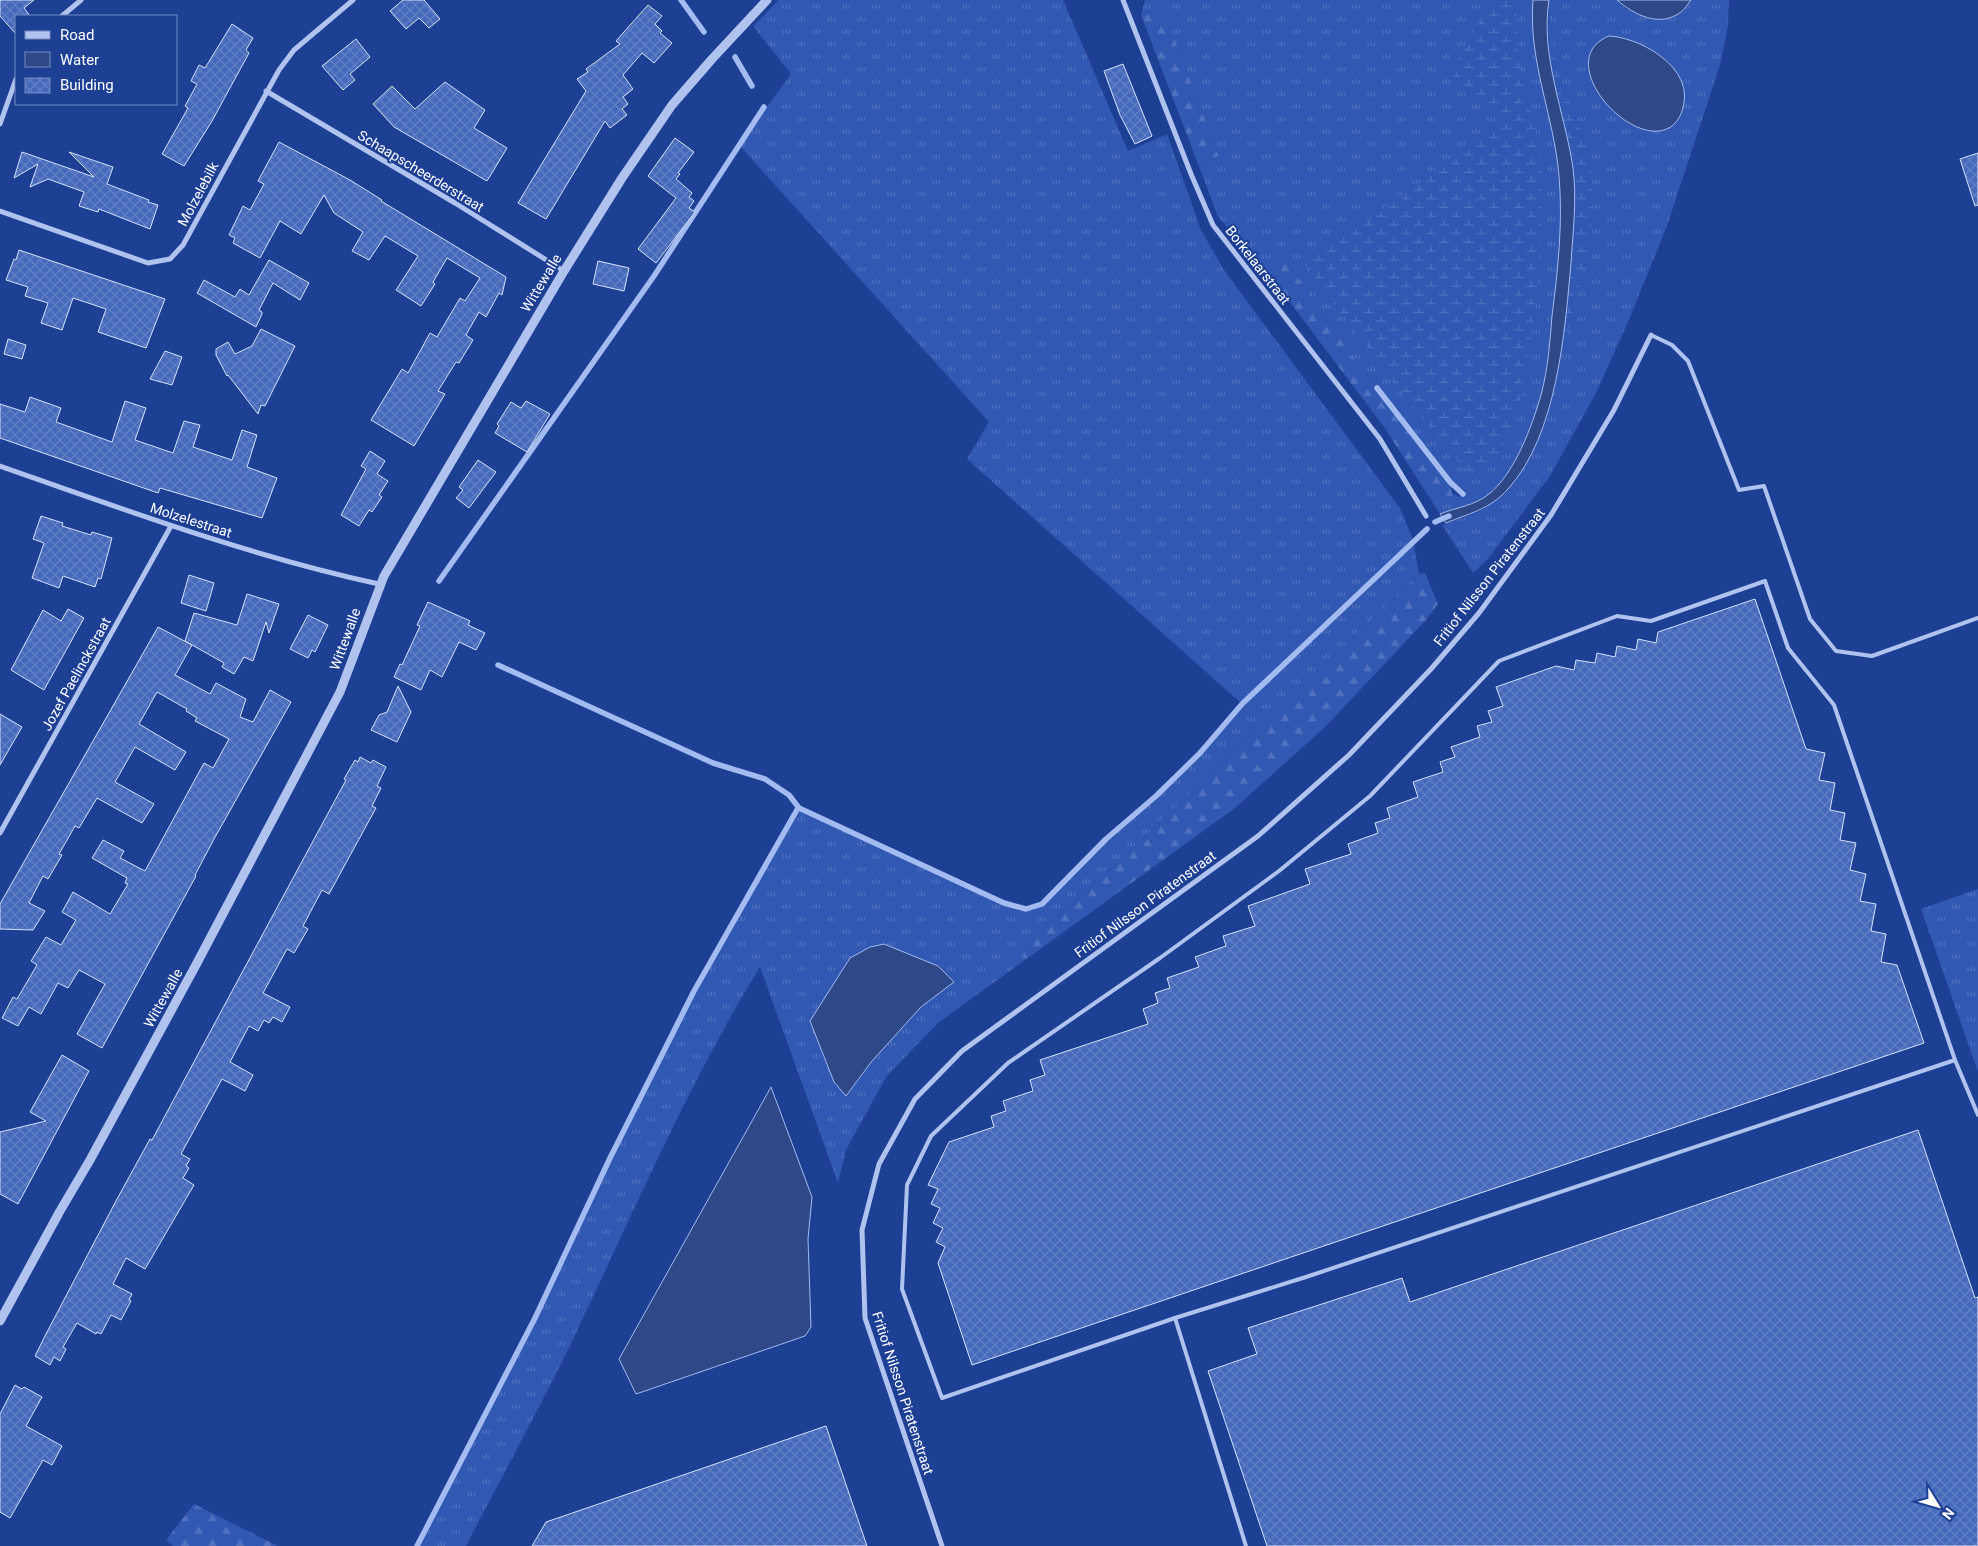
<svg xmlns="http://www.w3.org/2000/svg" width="1978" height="1546" viewBox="0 0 1978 1546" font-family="Roboto,sans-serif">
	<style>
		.grass { fill: url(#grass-tufts); fill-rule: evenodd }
		.forest { fill: url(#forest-firs) }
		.wetland { fill: url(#wetland-marsh) }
		.water { fill: #2f4887; stroke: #a3bbf0 }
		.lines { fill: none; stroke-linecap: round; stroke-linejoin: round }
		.stream { stroke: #a3bbf0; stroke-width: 5.5 }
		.building { fill: url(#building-cross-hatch); stroke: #d6e1fa }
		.service { stroke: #b0c3ef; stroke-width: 4 }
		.minor { stroke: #b0c3ef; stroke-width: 5 }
		.tertiary { stroke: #b0c3ef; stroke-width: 9 }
		.labels { text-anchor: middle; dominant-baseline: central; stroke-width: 4; stroke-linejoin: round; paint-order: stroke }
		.street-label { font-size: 14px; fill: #fff; stroke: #1d3f94 }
	</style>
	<defs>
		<pattern id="grass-tufts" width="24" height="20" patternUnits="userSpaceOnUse" patternTransform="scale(1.25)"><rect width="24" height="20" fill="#3158b2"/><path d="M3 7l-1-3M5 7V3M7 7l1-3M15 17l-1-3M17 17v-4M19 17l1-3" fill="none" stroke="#5071be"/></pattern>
		<pattern id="forest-firs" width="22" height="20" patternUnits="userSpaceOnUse" patternTransform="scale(1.25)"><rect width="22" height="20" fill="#3158b2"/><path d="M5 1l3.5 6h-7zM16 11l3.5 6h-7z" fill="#5071be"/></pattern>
		<pattern id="wetland-marsh" width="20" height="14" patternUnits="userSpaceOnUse" patternTransform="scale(1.25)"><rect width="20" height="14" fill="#3158b2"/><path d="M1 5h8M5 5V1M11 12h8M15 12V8" fill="none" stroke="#5071be"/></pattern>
		<pattern id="building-cross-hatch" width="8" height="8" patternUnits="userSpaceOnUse" patternTransform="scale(1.25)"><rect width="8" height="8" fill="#4669bb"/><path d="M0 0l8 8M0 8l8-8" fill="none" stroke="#6280c5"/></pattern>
	</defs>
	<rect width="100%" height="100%" fill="#1d3f94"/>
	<g class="grass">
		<path d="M779 0H1063L1128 151 1167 134 1201 230 1224 270 1400 508 1413 540 1419 574 1108 872 1031 940 1023 954 1025 960 938 1023 886 1077 846 1150 838 1183 760 967C688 1084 634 1211 575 1335 541 1406 502 1476 466 1546H417L535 1318 610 1158 694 991 798 808 1004 903 1026 909 1042 904 1106 839 1156 796 1200 753 1242 704 967 459 989 422 739 145 791 74 753 26ZM954 982 921 1007 872 1061 846 1096 834 1082 810 1021Z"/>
		<path d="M1145 0H1533C1528 61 1554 116 1559 176 1563 222 1558 269 1552 316 1550 342 1548 369 1541 395 1532 426 1515 473 1489 494 1474 506 1457 507 1440 514L1433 503H1442L1451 496V492L1459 497 1466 491 1451 481 1440 463 1360 365 1287 262H1281L1268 273 1218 217 1198 164 1219 156 1163 8 1141 15Z"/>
		<polygon points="1549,0 1617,0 1626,9 1681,12 1691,0 1729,0 1728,26 1720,65 1667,226 1628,322 1596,393 1550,476 1488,559 1473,573 1442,525 1476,513 1487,507 1508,489 1517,478 1528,458 1545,419 1558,372 1572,250 1550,58"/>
		<polygon points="1978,889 1978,1072 1921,909"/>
	</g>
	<g class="forest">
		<polygon points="1163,8 1219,156 1198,164 1141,15"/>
		<polygon points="1281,262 1287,262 1360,365 1440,463 1451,481 1452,496 1442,503 1433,503 1384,427 1268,273"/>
		<polygon points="1425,573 1438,604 1426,620 1324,728 1235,808 1025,960 1023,954 1031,940 1108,872 1419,574"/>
		<polygon points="194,1504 278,1546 173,1546 166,1540"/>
	</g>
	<g class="wetland">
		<polygon points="1492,0 1516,0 1517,40 1520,69 1540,150 1542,170 1543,199 1535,309 1525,381 1513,426 1495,461 1483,474 1472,478 1386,374 1305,264 1508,121 1453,76 1451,69"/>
		<path d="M1549 0H1550C1548 33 1557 70 1569 101 1578 122 1588 143 1591 166 1600 232 1572 308 1558 372L1572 250 1573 170 1550 58 1548 31Z"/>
	</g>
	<g class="water">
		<path d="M1533 0H1549C1540 56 1565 113 1573 168 1577 199 1573 232 1571 262 1565 332 1557 435 1508 489 1489 510 1470 513 1446 523L1440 514C1457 507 1474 506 1489 494 1515 473 1532 426 1541 395 1548 369 1550 342 1552 316 1558 269 1563 222 1559 176 1554 116 1528 61 1533 0Z"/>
		<path d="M1617 0H1691C1688 4 1685 9 1681 12 1660 28 1634 15 1617 0Z"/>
		<path d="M1609 36C1642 38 1694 68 1683 107 1682 114 1677 122 1672 126 1633 154 1550 60 1609 36Z"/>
		<polygon points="884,944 938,966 954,982 921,1007 872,1061 846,1096 834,1082 810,1021 850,958 870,947"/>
		<polygon points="771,1087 812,1197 808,1239 811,1327 805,1336 636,1394 619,1359"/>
	</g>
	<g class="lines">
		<g class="stream">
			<polyline points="681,0 704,32"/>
			<polyline points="735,57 752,86"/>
			<polyline points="1377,388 1450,482 1463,494"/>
			<polyline points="1435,522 1449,516"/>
			<polyline points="439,581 654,276 764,107"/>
			<polyline points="498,665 713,763 765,779 789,795 799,808 1004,903 1026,909 1042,904 1106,839 1156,796 1200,753 1242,704 1427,529"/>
			<polyline points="417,1546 535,1318 610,1158 694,991 798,808"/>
		</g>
	</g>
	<g class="building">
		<polygon points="0,0 34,0 24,8 30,16 16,16 16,34 0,16"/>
		<polygon points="403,0 424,0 440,19 429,28 419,18 406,29 390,11"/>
		<polygon points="648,5 662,16 655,24 662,31 660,33 672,43 654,63 642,53 623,75 633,89 623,97 628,104 622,109 627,115 610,128 605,121 546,219 518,203 586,91 577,79 588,72 586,69 620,44 616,41"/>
		<polygon points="232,24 253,38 246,50 249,53 212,121 184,166 162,154 188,108 185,106 197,84 191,81 199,65 205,68"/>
		<polygon points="356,39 370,57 350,74 355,80 343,90 322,66"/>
		<polygon points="1123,64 1152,136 1135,144 1120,115 1104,71"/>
		<polygon points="445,82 485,110 474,128 507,148 487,181 394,127 373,104 392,86 415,109"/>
		<polygon points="675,138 694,152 678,173 680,174 676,179 692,193 689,197 694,201 689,208 695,212 656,263 638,249 676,198 648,176"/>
		<polygon points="279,142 350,180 382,200 381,201 506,277 502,295 499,293 486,317 479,312 466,335 473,340 459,363 456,362 438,391 445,394 414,446 371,420 402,369 408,373 430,333 437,337 460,298 465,301 480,278 447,258 433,282 435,284 421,306 396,290 418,256 385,236 369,260 352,251 363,232 334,213 324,195 301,234 280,221 260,258 233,243 235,238 229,235 243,206 250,210 264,184 258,181"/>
		<polygon points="22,152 94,177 69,152 113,167 107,184 149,200 148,202 158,205 150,229 99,209 98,212 79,206 84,192 48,179 30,187 38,164 14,178"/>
		<polygon points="1978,153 1978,205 1975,206 1960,159"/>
		<polygon points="19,250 165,299 146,348 98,332 106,309 73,298 62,330 41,323 48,303 25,296 28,287 6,280 14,259 16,260"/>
		<polygon points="269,260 309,283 300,300 273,283 259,310 262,312 262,314 256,327 197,293 204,280 235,297 240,289 249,295"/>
		<polygon points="598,261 629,268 624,291 593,284"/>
		<polygon points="261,329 295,346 265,406 261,405 258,414 228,375 227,376 216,355 216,349 228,342 235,354 252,346"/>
		<polygon points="8,339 26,345 22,359 4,354"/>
		<polygon points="165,351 182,357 172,385 150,379"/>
		<polygon points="30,397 61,408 56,422 112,442 125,401 146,408 135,440 173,453 184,421 200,425 193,447 232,460 242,430 257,435 247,467 277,478 262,518 160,488 158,493 0,438 0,404 25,412"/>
		<polygon points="526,401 550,414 527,452 495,433 499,426 497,424 511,402 521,408"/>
		<polygon points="370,451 385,461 377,474 388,481 379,495 382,497 372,512 369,510 359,526 341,515 366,469 361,466"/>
		<polygon points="478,460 496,472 469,508 456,498 463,490 459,487"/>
		<polygon points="41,516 63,523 62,526 91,535 92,532 112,538 101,579 98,578 95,587 63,576 59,588 32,578 44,543 33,539"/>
		<polygon points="189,575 214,583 206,611 181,603"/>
		<polygon points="247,594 279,604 269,633 266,622 253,661 244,657 234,674 222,667 224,663 185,641 194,613 237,625"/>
		<polygon points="1755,599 1806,749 1825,753 1819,780 1835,783 1830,810 1845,813 1840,840 1856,843 1850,870 1866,874 1860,901 1876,904 1871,931 1886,934 1881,962 1897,965 1924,1043 972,1365 938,1263 945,1247 936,1242 943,1228 933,1223 940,1208 931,1204 938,1189 928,1185 949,1142 994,1127 991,1116 1006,1111 1003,1101 1033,1091 1030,1080 1045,1075 1040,1060 1148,1024 1143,1009 1158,1003 1155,993 1170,988 1167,978 1199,967 1195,957 1226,946 1223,936 1255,926 1248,906 1310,884 1305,869 1351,854 1348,844 1378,833 1375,823 1390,818 1387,808 1418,797 1413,782 1443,772 1440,762 1455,757 1451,747 1480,737 1477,726 1492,722 1488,711 1503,706 1496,687 1556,666 1574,670 1576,660 1595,663 1597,653 1615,657 1617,646 1636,650 1638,639 1656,643 1658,632"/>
		<polygon points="428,602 470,621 468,625 485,633 476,650 459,642 442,677 430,670 421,690 394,677 400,664 402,665 420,626 417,625"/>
		<polygon points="68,609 84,618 44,690 11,670 43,610 61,621"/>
		<polygon points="308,615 328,625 315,652 312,650 308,658 290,649"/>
		<polygon points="158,627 192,645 175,675 210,694 216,683 246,699 240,717 253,722 270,690 291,702 214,839 195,875 196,876 102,1048 77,1034 105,984 79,970 68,988 58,983 41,1014 29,1007 18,1026 2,1018 13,997 17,999 37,965 31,961 46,937 61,945 76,920 62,912 73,892 110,914 128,884 125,883 127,878 92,858 103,840 124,851 120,858 145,871 204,763 213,768 229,739 195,721 197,718 186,711 187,709 157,692 139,724 186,752 175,770 135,747 115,782 154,804 142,823 97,798 79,828 75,826 59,854 62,855 48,879 43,876 29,903 45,911 33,930 0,929 0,904"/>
		<polygon points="398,686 411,712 397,742 371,730 379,715 387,712"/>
		<polygon points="0,714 22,727 0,765"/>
		<polygon points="360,757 371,763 373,760 386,767 377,786 381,788 372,806 376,808 329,894 322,890 303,926 308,929 294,953 287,949 263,993 290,1007 282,1022 273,1017 269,1023 264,1020 258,1031 249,1026 230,1062 253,1075 245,1091 222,1079 181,1154 190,1159 186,1166 189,1168 183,1178 194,1185 145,1269 126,1258 113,1284 132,1294 129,1300 131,1301 121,1320 111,1315 101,1334 97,1332 96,1334 77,1323 63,1347 66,1349 60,1361 54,1357 50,1365 35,1356 46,1334 117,1199 150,1139 152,1140 245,967 346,780 344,779 355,760 358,762"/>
		<polygon points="62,1055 89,1071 18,1204 0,1194 0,1132 46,1121 30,1112"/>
		<polygon points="1918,1130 1975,1298 1978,1297 1978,1546 1267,1546 1208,1371 1257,1354 1248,1328 1402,1278 1410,1302"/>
		<polygon points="15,1385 22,1389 24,1387 42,1397 26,1426 62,1446 52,1465 43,1460 10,1518 0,1512 0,1414"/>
		<polygon points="826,1426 867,1546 532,1546 546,1522"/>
	</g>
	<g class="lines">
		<g class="service">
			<polyline points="1651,335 1672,345 1688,361 1739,490 1764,486 1810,619 1836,651 1872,656 1978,618"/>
			<polyline points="1955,1060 1306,1277 1175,1318 942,1398 902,1289 907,1185 931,1136 1008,1063 1160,958 1279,871 1370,796 1499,661 1617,616 1651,621 1765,581 1788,648 1834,705 1955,1060 1978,1115"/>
			<polyline points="1175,1318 1246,1546"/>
		</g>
		<g class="minor">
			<polyline points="1123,0 1191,174 1213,225 1380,439 1426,516"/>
			<polyline points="62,16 81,0"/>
			<polyline points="266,91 455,203 564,271"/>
			<polyline points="0,124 16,79"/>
			<polyline points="0,211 148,263 170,259 183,245 279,70 294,50 353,0"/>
			<path d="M0 466C125 510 250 556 379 584"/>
			<polyline points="0,833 171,526"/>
			<polyline points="942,1546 865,1318 862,1230 879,1164 915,1099 962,1051 1258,836 1349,755 1431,669 1479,613 1551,515 1614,410 1651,335"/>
		</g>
		<polyline class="tertiary" points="0,1321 60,1211 90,1160 197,963 340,692 384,576 564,271 622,178 672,105 712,59 767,0"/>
	</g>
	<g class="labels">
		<g class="street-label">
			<text transform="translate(421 171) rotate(31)">Schaapscheerderstraat</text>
			<text transform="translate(198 194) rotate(-62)">Molzelebilk</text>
			<text transform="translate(1258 265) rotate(52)">Borkelaarstraat</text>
			<text transform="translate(541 283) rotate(-59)">Wittewalle</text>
			<text transform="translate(191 520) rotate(18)">Molzelestraat</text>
			<text transform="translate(1489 577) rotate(-52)">Fritiof Nilsson Piratenstraat</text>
			<text transform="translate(345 639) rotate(-70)">Wittewalle</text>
			<text transform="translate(76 674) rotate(-61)">Jozef Paelinckstraat</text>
			<text transform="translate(1145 904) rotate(-36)">Fritiof Nilsson Piratenstraat</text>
			<text transform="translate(163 998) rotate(-61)">Wittewalle</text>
			<text transform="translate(903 1393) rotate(72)">Fritiof Nilsson Piratenstraat</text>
		</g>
	</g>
	<rect x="15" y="15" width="162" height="90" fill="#1d3f94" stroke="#778cbf"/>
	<rect x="25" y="31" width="25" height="8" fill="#b0c3ef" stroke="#778cbf"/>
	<text x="60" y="40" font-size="15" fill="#ffffff">Road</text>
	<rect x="25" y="52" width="25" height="15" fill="#2f4887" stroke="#778cbf"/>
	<text x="60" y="65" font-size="15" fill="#ffffff">Water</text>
	<rect x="25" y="78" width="25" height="15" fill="url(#building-cross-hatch)" stroke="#778cbf"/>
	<text x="60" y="90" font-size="15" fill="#ffffff">Building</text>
	<g transform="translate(1938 1506) rotate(127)" stroke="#1d3f94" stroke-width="4" paint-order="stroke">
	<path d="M0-4L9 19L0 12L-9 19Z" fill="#ffffff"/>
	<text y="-8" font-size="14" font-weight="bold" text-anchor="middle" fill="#ffffff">N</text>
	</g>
</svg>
